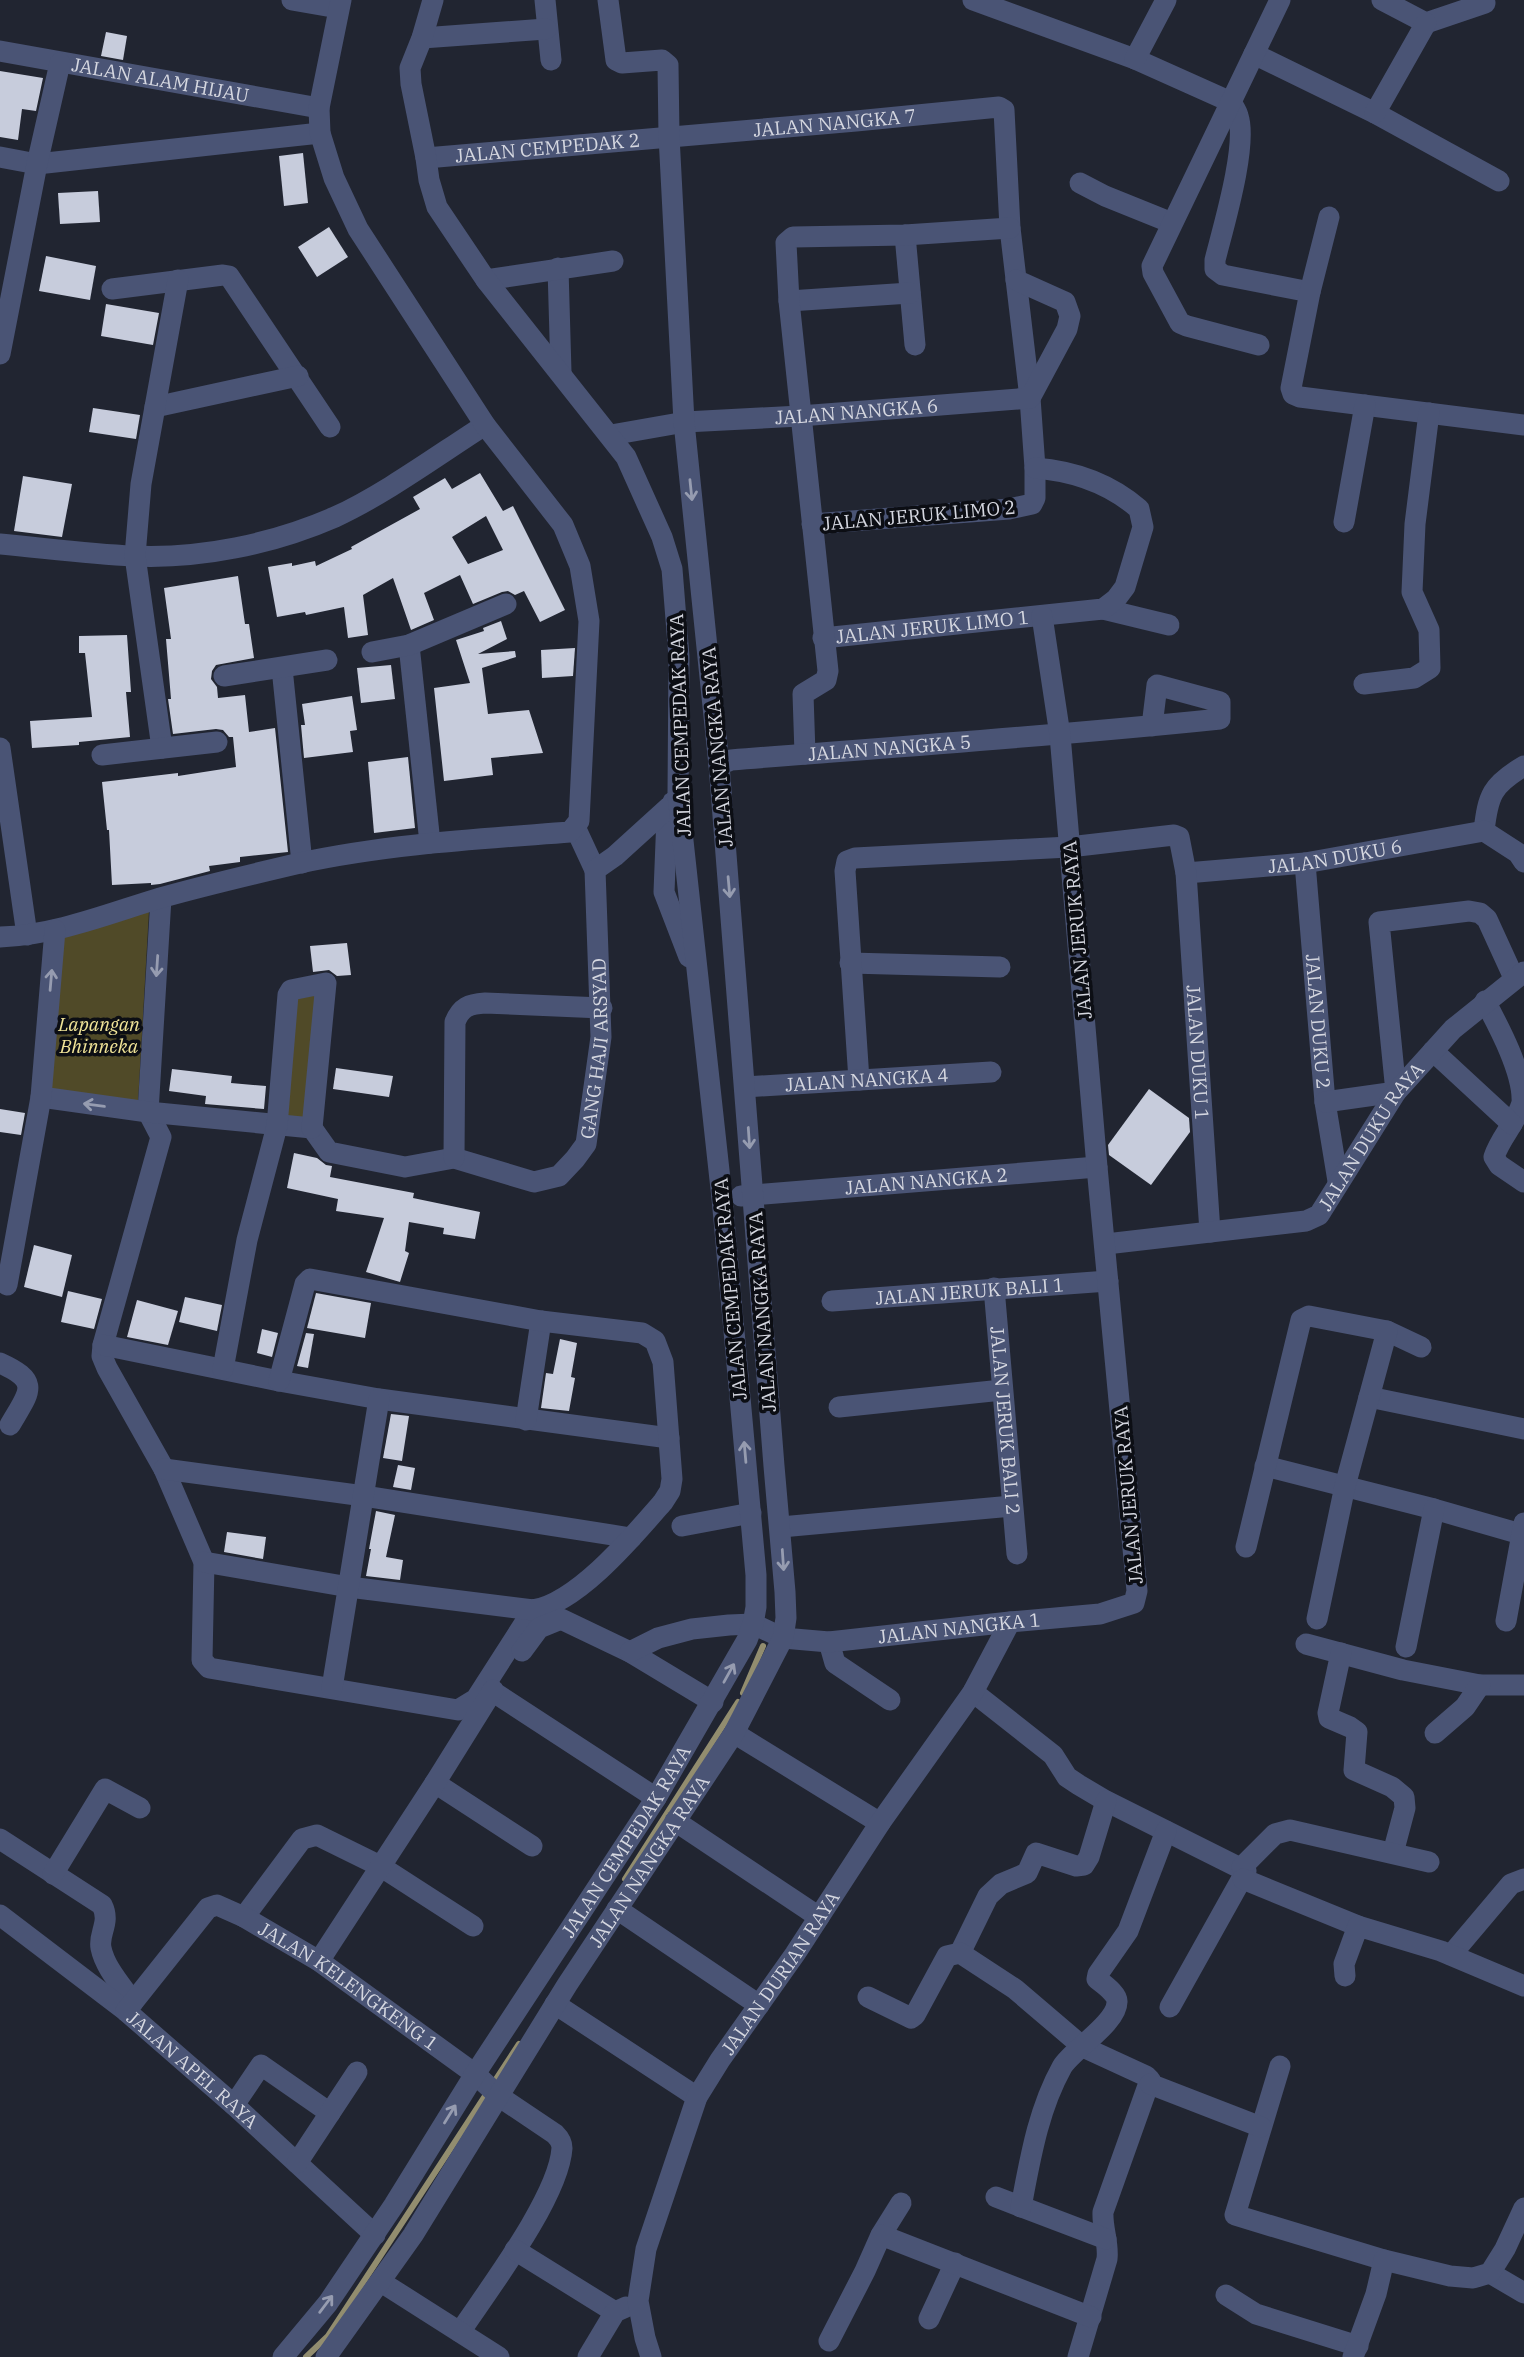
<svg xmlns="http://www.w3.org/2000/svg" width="1524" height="2357" viewBox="0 0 1524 2357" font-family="'IBM Plex Serif',serif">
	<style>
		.green { fill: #504a28 }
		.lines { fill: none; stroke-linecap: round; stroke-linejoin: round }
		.stream { stroke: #928d6f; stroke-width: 6 }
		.building { fill: #c7ccdc; fill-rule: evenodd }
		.street { stroke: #4a5475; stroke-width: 21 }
		.oneway { stroke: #969cb0 }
		.labels { text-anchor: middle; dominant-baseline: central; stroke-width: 7; stroke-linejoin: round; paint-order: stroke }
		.street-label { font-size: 19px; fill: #d5d7e0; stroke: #0c0e14 }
		.park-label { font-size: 19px; font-style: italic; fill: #f1e498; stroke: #0c0e14 }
	</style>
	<rect width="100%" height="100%" fill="#212531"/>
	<g class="green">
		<polygon points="149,911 138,1102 51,1092 62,937"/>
		<polygon points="326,983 312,1128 277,1128 291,990"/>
	</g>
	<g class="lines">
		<g class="stream">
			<polyline points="743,1693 763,1646"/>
			<polyline points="625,1879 738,1702"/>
			<polyline points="306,2357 328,2336 519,2044"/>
		</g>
	</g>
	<g class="building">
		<polygon points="106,32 127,36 123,60 101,56"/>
		<polygon points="0,71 43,78 36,111 22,109 18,140 0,137"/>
		<polygon points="303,153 308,203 284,206 279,156"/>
		<polygon points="98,191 100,222 60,224 58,193"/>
		<polygon points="329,227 348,257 317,277 298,247"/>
		<polygon points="46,256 96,266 90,300 39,291"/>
		<polygon points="106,304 159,313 153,345 101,336"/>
		<polygon points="93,408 140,415 136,439 89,432"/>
		<path d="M480 473 503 511 513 506 565 610 540 622 524 591 515 595 508 591 502 592 473 604 460 575 424 593 434 620 411 630 393 578 363 595 368 635 348 638 344 607 306 615 305 612 277 617 268 567 292 563V566L315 561 316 566 352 549 351 547 420 509 413 497 445 478 452 489ZM486 516 503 550 468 564 452 537Z"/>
		<polygon points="23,476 72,484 62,537 14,531"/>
		<polygon points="238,576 245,624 249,624 254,658 216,665 212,671 211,679 217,687 218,698 245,695 249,732 275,728 288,852 240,857 240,862 209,866 210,871 160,884 151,885 151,883 112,885 109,830 107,830 102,782 178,773 178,776 236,767 233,737 229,737 223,730 216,729 173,734 168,699 171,699 166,639 171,639 164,588"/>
		<polygon points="501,621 507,639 478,654 515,651 516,657 482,668 488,714 529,710 543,753 491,758 493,775 444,781 434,688 470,683 456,640 484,631 483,628"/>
		<polygon points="127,635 131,692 126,692 130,737 79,742 79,745 32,748 30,721 92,717 85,653 79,653 79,636"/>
		<polygon points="575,648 573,676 542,678 541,650"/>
		<polygon points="391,665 395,699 361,703 357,668"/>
		<polygon points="352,696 357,730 350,731 353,752 304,758 301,725 305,725 302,704"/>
		<polygon points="408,757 415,828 374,833 368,762"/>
		<polygon points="347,943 351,975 337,976 329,970 313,972 310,946"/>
		<polygon points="336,1068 393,1076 389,1097 333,1089"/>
		<polygon points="172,1069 232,1076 231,1083 266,1086 264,1109 205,1104 206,1096 169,1091"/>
		<polygon points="1149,1089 1189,1118 1190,1132 1151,1185 1109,1155 1108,1145"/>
		<polygon points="0,1109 25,1113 21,1135 0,1132"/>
		<polygon points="294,1153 317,1158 326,1165 332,1166 330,1177 414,1193 413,1198 480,1212 475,1239 443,1234 444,1228 409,1222 405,1251 409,1253 400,1282 366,1272 384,1218 336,1211 338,1199 287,1188"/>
		<polygon points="34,1245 72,1255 62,1297 24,1287"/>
		<polygon points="68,1291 102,1299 94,1329 61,1322"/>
		<polygon points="316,1293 371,1303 365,1338 307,1328"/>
		<polygon points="185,1297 222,1305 217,1331 179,1322"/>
		<polygon points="137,1300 178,1311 168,1345 127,1337"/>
		<polygon points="262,1329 278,1333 272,1357 257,1353"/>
		<polygon points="306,1333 314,1334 308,1368 297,1366"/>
		<polygon points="560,1339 577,1343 571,1377 575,1378 569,1411 541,1408 546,1373 553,1374"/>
		<polygon points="391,1414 409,1416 402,1461 383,1458"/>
		<polygon points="398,1465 415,1468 411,1490 393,1487"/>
		<polygon points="376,1511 395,1515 386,1557 403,1560 400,1580 366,1576 371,1549 369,1549"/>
		<polygon points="227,1532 266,1537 263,1559 224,1552"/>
	</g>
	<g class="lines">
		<g class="street">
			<polyline points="292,0 338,8"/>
			<polyline points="545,0 551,60"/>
			<path d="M973 0 1135 59 1231 102C1233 106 1237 111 1238 116 1248 145 1223 228 1215 260V269L1223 275 1310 292"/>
			<polyline points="1382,0 1426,23 1485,3"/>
			<polyline points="422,38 546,29"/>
			<path id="s1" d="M0 51 319 108"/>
			<polyline points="1254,54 1375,113 1499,181"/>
			<polyline points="1135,59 1166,0"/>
			<polyline points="1375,113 1426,23"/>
			<polyline points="0,157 37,164 320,133"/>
			<path id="s2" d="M426 158 856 121 999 107 1004 110 1010 228 1030 398 1035 468V498L1032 504 1009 509 812 524"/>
			<polyline points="1080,183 1105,196 1172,223"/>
			<polyline points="1329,217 1310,292 1291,388 1293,394 1300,397 1524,425"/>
			<polyline points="905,235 915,345"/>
			<polyline points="558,268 561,372"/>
			<polyline points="486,280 613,261"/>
			<polyline points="112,289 223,275 229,276 330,427"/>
			<polyline points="789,301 910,293"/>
			<polyline points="1259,345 1187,326 1180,323 1153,273 1152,266 1280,0"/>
			<polyline points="0,354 37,164 60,63"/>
			<polyline points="155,407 298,376"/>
			<path id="s3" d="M611 435 685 422 800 416 1030 398 1067 329 1070 316 1065 302 1016 280"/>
			<polyline points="1344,522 1365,405"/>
			<path d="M0 544C44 548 88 554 133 556 201 559 273 544 335 517 385 494 438 455 485 425"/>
			<polyline points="1103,609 1169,625"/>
			<path id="s4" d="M823 638 1103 609 1116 599 1125 587 1143 527 1139 509C1109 483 1074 471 1035 468"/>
			<polyline points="409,645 430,843"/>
			<polyline points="372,652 409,645 506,604"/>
			<polyline points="282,668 302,863"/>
			<polyline points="224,676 327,660"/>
			<polyline points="1364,684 1414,678 1430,668 1429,630 1412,592 1415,524 1429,413"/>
			<polyline points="0,748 27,935"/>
			<polyline points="162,748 135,556 141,484 178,280"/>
			<polyline points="805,754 803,694 826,680 828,671 789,301 786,243 793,237 905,235 1010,228"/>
			<polyline points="102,755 217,742"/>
			<path id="s5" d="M719 765 731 760C894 747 1057 736 1220 719V702L1157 685 1152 726"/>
			<polyline points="673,802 667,817 664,892 689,957"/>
			<polyline points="575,827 595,870"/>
			<path d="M1484 831C1488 795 1492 785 1524 766"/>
			<path id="s6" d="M1305 863 1325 1102 1338 1181"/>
			<path id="s7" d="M1186 873 1305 863 1484 831 1518 853 1524 862"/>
			<polyline points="161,898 148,1112 161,1137 103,1345 102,1356 107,1368 164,1469 204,1562 202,1660 209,1668 458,1710 476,1699 533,1610"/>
			<path d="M0 937C56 935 107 914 160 898 206 885 253 874 300 863 388 844 480 839 570 832L579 821 589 621 580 566 563 525 485 425 358 229 334 178 320 133 319 108 341 0"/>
			<polyline points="850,963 1000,967"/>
			<path d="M1485 1001C1499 1027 1524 1074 1522 1103 1516 1123 1500 1138 1494 1157L1499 1165 1524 1182"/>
			<polyline points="1433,1051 1512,1124"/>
			<path id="s8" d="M859 1080 845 871 847 861 855 858 1069 847 1174 835 1179 837 1186 873 1210 1232"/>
			<path id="s9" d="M745 1087 991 1072"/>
			<polyline points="41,1097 148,1112 312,1128"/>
			<polyline points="1325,1102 1396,1092 1379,922 1469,911 1480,913 1487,919 1514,978"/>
			<path id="s10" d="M312 1128 329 1152 405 1167 454 1158 534 1182 559 1176 575 1159 586 1144 601 1037 595 870 615 856 669 807"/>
			<path d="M454 1158 455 1022C461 1007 469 1004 485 1003L602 1008"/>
			<path id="s11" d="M741 1196 1097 1167"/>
			<path id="s12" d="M1106 1244 1306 1221 1319 1215 1396 1092 1453 1029 1524 972"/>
			<polyline points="7,1285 41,1097 55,930"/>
			<path id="s13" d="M994 1288 1017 1554"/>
			<path id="s14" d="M832 1301 1108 1281"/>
			<polyline points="1387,1331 1421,1347"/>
			<polyline points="103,1345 279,1381 379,1399 669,1438"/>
			<path d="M0 1363C42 1382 29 1392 10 1425"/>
			<polyline points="223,1369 247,1240 277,1126 288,995 291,990 326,983 312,1128"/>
			<polyline points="1369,1397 1524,1429"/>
			<polyline points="839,1407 1002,1390"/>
			<polyline points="526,1420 541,1321"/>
			<polyline points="1265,1466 1434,1509 1524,1535"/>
			<polyline points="164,1469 364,1496 631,1538"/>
			<polyline points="682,1526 751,1513"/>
			<polyline points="781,1527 1012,1506"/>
			<polyline points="1246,1547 1301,1320 1309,1316 1387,1331 1345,1486 1317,1619"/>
			<path d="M204 1562 349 1587 533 1610C578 1603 635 1534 663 1502L670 1491 672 1479 663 1362 655 1341 642 1333 541 1321 310 1279 305 1284 279 1381"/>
			<polyline points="1506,1621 1524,1523"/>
			<polyline points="829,1642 835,1663 890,1700"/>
			<polyline points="1306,1644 1403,1670 1480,1685 1524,1685"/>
			<polyline points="1406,1647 1434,1509"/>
			<polyline points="522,1651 539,1628 561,1619 630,1652 713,1702"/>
			<path id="s15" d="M630 1652 658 1638 692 1629 729 1625 753 1624 783 1638 829 1642 1010 1622 1100 1614 1134 1603 1137 1591 1097 1167 1060 735 1042 616"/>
			<polyline points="1341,1653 1328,1713 1329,1718 1350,1727 1357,1732 1354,1770 1392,1787 1404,1797 1405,1808 1393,1853"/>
			<polyline points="332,1688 379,1399"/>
			<polyline points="492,1691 656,1798"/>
			<polyline points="973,1692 1053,1755 1067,1777 1079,1785 1106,1801 1246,1871 1170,2007"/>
			<polyline points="734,1733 880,1823"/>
			<polyline points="1435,1733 1465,1707 1480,1685"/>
			<polyline points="435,1783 532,1846"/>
			<polyline points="675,1821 819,1917"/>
			<path d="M0 1839 102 1905C111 1923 98 1933 101 1948 105 1968 122 1986 133 2002"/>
			<polyline points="1242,1867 1275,1834 1290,1830 1429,1862"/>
			<polyline points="53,1874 105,1789 140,1808"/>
			<polyline points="1243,1879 1358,1926"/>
			<polyline points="617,1909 759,2005"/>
			<path id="s16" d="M0 1915 126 2011 234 2105 375 2235"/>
			<polyline points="244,1917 302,1839 317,1835 380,1866 473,1926"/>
			<polyline points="960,1953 988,1896 1001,1884 1027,1873 1036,1853 1076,1866 1084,1865 1089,1857 1106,1801"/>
			<polyline points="1451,1955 1511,1884 1524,1879"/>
			<polyline points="319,1961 435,1783 493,1690"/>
			<polyline points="1345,1976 1344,1964 1358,1926 1441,1951 1524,1986"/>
			<path d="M868 1997 911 2018 915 2015 947 1956 960 1953 1015 1989 1083 2047 1146 2076 1150 2080 1103 2212C1102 2228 1109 2243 1107 2259L1078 2357"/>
			<polyline points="555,2004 697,2097"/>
			<path id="s17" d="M126 2011 208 1908 217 1905 244 1917 319 1961 475 2074 500 2097 555 2134C559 2138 562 2142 562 2148 559 2197 488 2290 460 2332"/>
			<polyline points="1280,2066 1235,2215 1384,2260"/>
			<polyline points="1150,2084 1261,2127"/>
			<polyline points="234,2105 261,2065 330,2113"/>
			<polyline points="297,2163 357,2072"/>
			<polyline points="996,2197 1106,2239"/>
			<path d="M1021 2207C1030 2160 1038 2110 1062 2067 1072 2050 1117 2023 1117 2002 1118 1994 1103 1984 1097 1979L1098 1974 1128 1931 1166 1831"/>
			<polyline points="881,2235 901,2203"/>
			<polyline points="515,2250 615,2312"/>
			<polyline points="1490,2273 1524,2293"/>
			<polyline points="381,2282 499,2357"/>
			<polyline points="1226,2295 1256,2314 1358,2346"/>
			<polyline points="929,2319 955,2263"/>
			<polyline points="829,2341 865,2271 881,2235 1091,2317"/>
			<path id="s18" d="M283 2357 328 2303 394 2205 475 2074 656 1798 747 1640 753 1624 756 1607V1575L722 1198 678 795 679 657 672 569 662 537 626 457 486 280 437 207 429 180 426 158 411 84 410 68 422 38 433 0"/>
			<path id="s19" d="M326 2357 413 2235 567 1985 734 1733 783 1638 786 1618 785 1592 774 1466 719 765 684 422 669 136 668 65 662 60 622 63 616 60 608 0"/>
			<polyline points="588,2357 615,2312 626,2307"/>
			<path id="s20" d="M651 2357 645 2338 638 2301 646 2249 697 2097 720 2060 795 1954 880 1823 973 1692 1010 1622"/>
			<polyline points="1353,2357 1376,2294 1384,2260 1450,2276 1473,2278 1490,2273 1505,2249 1524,2208"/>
		</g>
	</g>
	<defs><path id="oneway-shaft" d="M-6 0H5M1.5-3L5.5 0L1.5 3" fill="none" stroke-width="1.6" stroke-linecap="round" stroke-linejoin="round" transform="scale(1.75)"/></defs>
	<g class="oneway">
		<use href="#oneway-shaft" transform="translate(691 490) rotate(84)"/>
		<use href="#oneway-shaft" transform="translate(729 887) rotate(85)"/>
		<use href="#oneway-shaft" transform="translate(157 966) rotate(94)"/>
		<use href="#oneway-shaft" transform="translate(51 980) rotate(-85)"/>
		<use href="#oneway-shaft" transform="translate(94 1105) rotate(-172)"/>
		<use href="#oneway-shaft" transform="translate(749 1138) rotate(86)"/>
		<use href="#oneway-shaft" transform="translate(745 1452) rotate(-95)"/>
		<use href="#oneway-shaft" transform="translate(783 1560) rotate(86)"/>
		<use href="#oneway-shaft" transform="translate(729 1673) rotate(-61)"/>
		<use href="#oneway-shaft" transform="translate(450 2114) rotate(-58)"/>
		<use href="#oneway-shaft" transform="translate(326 2304) rotate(-53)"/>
	</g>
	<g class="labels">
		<g class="street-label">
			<text stroke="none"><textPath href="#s1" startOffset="163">JALAN ALAM HIJAU</textPath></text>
			<text stroke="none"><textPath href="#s2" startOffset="410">JALAN NANGKA 7</textPath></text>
			<text stroke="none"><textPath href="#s2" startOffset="122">JALAN CEMPEDAK 2</textPath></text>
			<text stroke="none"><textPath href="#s3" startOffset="247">JALAN NANGKA 6</textPath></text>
			<text transform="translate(919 515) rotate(-5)">JALAN JERUK LIMO 2</text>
			<text stroke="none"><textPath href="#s4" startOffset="110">JALAN JERUK LIMO 1</textPath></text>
			<text transform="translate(680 725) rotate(-92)">JALAN CEMPEDAK RAYA</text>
			<text transform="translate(717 747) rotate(-95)">JALAN NANGKA RAYA</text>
			<text stroke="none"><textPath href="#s5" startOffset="172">JALAN NANGKA 5</textPath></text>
			<text stroke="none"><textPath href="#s7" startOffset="150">JALAN DUKU 6</textPath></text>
			<text transform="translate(1077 930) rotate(-95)">JALAN JERUK RAYA</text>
			<text stroke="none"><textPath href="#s6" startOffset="159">JALAN DUKU 2</textPath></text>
			<text stroke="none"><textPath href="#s10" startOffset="404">GANG HAJI ARSYAD</textPath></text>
			<text stroke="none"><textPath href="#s8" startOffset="770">JALAN DUKU 1</textPath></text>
			<text stroke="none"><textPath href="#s9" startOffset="122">JALAN NANGKA 4</textPath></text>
			<text stroke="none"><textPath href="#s12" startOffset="310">JALAN DUKU RAYA</textPath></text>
			<text stroke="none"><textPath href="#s11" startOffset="186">JALAN NANGKA 2</textPath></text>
			<text transform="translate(730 1289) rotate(-95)">JALAN CEMPEDAK RAYA</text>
			<text stroke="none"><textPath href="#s14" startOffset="138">JALAN JERUK BALI 1</textPath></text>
			<text transform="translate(762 1312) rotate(-94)">JALAN NANGKA RAYA</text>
			<text stroke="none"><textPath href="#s13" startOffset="133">JALAN JERUK BALI 2</textPath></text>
			<text transform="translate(1128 1495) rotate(-95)">JALAN JERUK RAYA</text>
			<text stroke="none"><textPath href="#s15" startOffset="338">JALAN NANGKA 1</textPath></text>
			<text stroke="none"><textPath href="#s18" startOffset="620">JALAN CEMPEDAK RAYA</textPath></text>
			<text stroke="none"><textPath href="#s19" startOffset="592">JALAN NANGKA RAYA</textPath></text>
			<text stroke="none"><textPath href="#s20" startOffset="420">JALAN DURIAN RAYA</textPath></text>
			<text stroke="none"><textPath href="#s17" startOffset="296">JALAN KELENGKENG 1</textPath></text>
			<text stroke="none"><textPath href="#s16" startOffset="247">JALAN APEL RAYA</textPath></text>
		</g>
		<g class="park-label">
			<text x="99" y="1024">Lapangan<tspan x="99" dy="22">Bhinneka</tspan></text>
		</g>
	</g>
</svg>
